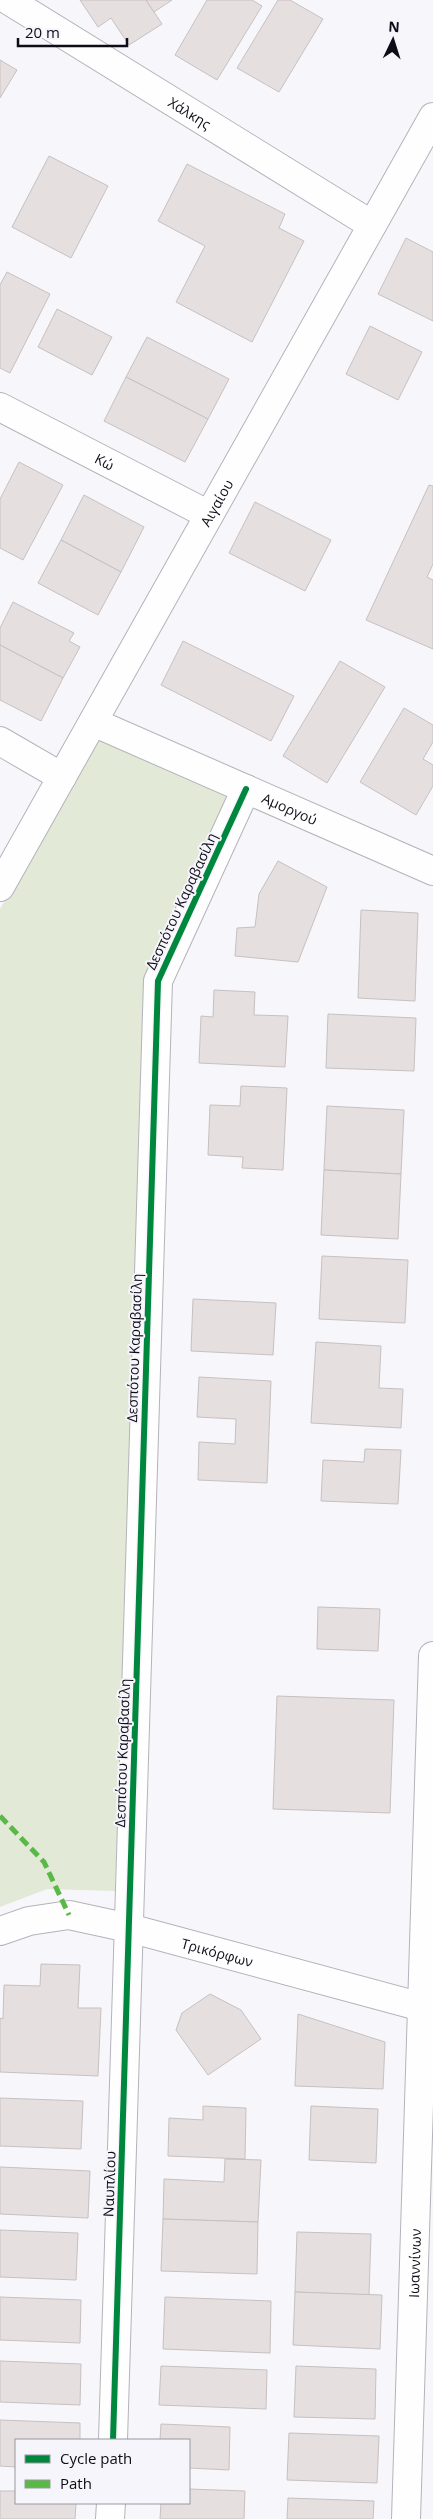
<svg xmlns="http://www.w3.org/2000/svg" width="433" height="2519" viewBox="0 0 433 2519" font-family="'Open Sans',sans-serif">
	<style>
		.green { fill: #e2e9d6 }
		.building { fill: #e6dfdf; stroke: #c7c0c1 }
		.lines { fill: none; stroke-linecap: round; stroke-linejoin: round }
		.minor-casing { stroke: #b4b3bb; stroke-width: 30 }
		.tertiary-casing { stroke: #b4b3bb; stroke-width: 30 }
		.minor { stroke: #fefefe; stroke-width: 28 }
		.tertiary { stroke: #fefefe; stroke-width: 28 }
		.quiet { stroke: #58b947; stroke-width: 5; stroke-dasharray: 10 5; stroke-linecap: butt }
		.cycleway-casing { stroke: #f6f5fb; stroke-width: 9 }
		.cycleway { stroke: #00873e; stroke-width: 6 }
		.labels { text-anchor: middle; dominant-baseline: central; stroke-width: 4; stroke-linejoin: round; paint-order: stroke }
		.street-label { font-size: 14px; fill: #0e0c16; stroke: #f6f5fb }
	</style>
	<rect width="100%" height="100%" fill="#f7f6fa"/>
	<polygon class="green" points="101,729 231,794 149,981 115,1891 47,1889 0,1907 0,909"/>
	<g class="building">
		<polygon points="80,0 146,0 162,24 129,45 111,18 98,27"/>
		<polygon points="146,0 172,0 154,12"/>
		<polygon points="207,0 252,0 262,6 217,80 175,55"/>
		<polygon points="278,0 290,0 323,19 279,92 237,68"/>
		<polygon points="0,60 17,70 0,98"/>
		<polygon points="49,156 108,186 71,258 12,227"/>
		<polygon points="187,164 285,214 279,228 304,241 252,342 176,302 205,246 158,221"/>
		<polygon points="406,238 433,252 433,321 378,294"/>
		<polygon points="7,272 50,294 10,373 0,368 0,285"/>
		<polygon points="57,309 112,337 92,375 38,347"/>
		<polygon points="370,326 422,352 398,400 346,374"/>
		<polygon points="147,337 229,379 208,419 126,377"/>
		<polygon points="126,377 208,419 185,462 104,421"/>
		<polygon points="19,462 63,485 23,560 0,548 0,499"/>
		<polygon points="429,485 433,486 433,564 427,577 433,580 433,649 366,620"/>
		<polygon points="84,495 144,527 121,572 61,540"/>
		<polygon points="255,502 331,540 305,591 229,553"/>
		<polygon points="61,540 121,572 98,615 38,583"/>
		<polygon points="13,602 74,633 69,641 80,647 63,678 0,645 0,628"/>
		<polygon points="183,641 294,696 271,741 161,685"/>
		<polygon points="0,645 63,678 41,721 0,700"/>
		<polygon points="340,661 385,687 327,783 283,756"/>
		<polygon points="404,708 433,725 433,742 423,759 433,765 433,786 416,815 360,782"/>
		<polygon points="278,861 327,887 298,962 235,956 237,928 255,927 259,894"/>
		<polygon points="361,910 418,913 415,1001 358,998"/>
		<polygon points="214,990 255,992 254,1015 288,1016 285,1067 199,1063 201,1016 213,1017"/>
		<polygon points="328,1014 416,1018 414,1071 326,1068"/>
		<polygon points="241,1086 287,1088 283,1170 242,1168 243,1157 208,1155 210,1105 240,1106"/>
		<polygon points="327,1106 404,1110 401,1174 324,1170"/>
		<polygon points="324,1170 401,1174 398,1239 321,1235"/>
		<polygon points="322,1256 408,1260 405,1323 319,1319"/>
		<polygon points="193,1299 276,1303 273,1355 191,1351"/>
		<polygon points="316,1342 381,1346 379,1388 403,1389 401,1428 311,1423"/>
		<polygon points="199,1377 271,1381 267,1483 198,1480 199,1442 235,1444 236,1419 197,1417"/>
		<polygon points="365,1449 401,1450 398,1504 321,1501 323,1460 364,1462"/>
		<polygon points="318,1607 380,1609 378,1651 317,1649"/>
		<polygon points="277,1696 394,1700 390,1813 273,1809"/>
		<polygon points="41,1964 80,1965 78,2008 101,2008 98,2076 0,2072 0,2018 3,2019 4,1985 40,1986"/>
		<polygon points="210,1994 241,2010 261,2039 208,2075 176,2030 182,2013"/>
		<polygon points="298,2014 385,2042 383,2089 295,2086"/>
		<polygon points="0,2098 83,2101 81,2149 0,2146"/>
		<polygon points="203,2106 246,2108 245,2159 168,2156 169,2118 203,2120"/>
		<polygon points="311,2106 378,2109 376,2163 309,2160"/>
		<polygon points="225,2159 261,2160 258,2222 163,2219 164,2179 224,2182"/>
		<polygon points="0,2167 90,2171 88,2218 0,2214"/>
		<polygon points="163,2219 258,2222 257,2274 161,2271"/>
		<polygon points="0,2230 78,2233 76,2280 0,2277"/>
		<polygon points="297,2232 371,2234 369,2295 295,2292"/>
		<polygon points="295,2292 382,2295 380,2349 293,2345"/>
		<polygon points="0,2297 81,2300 80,2343 0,2340"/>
		<polygon points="165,2297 271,2301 270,2353 163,2349"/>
		<polygon points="0,2361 81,2364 80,2405 0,2402"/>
		<polygon points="161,2366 267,2370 266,2409 159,2405"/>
		<polygon points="296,2366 376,2369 375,2419 294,2417"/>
		<polygon points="0,2420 80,2423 80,2440 16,2440 16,2467 0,2466"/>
		<polygon points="161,2424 230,2427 229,2470 189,2468 189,2440 160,2440"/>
		<polygon points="289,2433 379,2436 377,2483 287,2480"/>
		<polygon points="189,2489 245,2491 244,2519 160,2519 161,2503 189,2503"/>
		<polygon points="0,2491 16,2491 16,2503 76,2503 75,2519 0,2519"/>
		<polygon points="288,2498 374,2501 373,2519 287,2519"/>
	</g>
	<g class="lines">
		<g class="minor-casing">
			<g id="minor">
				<path id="s1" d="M8 0 372 225"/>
				<path id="s2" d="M0 407 209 515"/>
				<path id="s3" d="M93 722 433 871"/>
				<polyline points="0,741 62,777"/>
				<path id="s4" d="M0 1931 29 1921 69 1915 129 1928 433 2010"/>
				<polyline points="113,2440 158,981 246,789"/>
				<polyline points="110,2519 111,2503"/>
				<path id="s5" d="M406 2519 433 1656"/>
			</g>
		</g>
		<g class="tertiary-casing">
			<g id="tertiary">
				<path id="s6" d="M0 887 433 117"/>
			</g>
		</g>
		<use href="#minor" class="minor"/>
		<use href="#tertiary" class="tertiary"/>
		<polyline class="quiet" points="0,1816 44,1862 69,1915"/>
		<g class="cycleway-casing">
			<polyline id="cycleway" points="113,2440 158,981 246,789"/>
		</g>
		<use href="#cycleway" class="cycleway"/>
	</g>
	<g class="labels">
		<g class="street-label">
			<text stroke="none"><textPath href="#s1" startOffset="214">Χάλκης</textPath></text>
			<text stroke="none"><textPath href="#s2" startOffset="118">Κώ</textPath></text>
			<text stroke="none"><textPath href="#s6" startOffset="441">Αιγαίου</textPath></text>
			<text stroke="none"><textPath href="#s3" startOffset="215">Αμοργού</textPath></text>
			<text transform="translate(181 901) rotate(-65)">Δεσπότου Καραβασίλη</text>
			<text transform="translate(134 1348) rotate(-88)">Δεσπότου Καραβασίλη</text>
			<text transform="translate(122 1753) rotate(-88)">Δεσπότου Καραβασίλη</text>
			<text stroke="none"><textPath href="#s4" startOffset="224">Τρικόρφων</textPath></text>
			<text transform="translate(109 2184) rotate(-88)">Ναυπλίου</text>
			<text stroke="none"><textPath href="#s5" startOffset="256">Ιωαννίνων</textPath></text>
		</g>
	</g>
	<rect x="15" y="2439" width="175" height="65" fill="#f6f5fb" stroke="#99989f"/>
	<rect x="25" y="2455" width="25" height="8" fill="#00873e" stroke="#99989f"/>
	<text x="60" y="2464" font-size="15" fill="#0e0c16">Cycle path</text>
	<rect x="25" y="2480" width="25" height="8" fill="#58b947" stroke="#99989f"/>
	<text x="60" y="2489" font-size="15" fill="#0e0c16">Path</text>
	<g transform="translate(393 40) rotate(4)" stroke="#f6f5fb" stroke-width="4" paint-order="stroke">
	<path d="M0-4L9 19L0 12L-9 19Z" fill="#0e0c16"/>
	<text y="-8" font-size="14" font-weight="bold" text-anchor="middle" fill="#0e0c16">N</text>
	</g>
	<path d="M18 38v8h109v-8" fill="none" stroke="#0e0c16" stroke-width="2.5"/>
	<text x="25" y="38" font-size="15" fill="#0e0c16" stroke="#f6f5fb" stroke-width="4" paint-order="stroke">20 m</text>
</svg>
